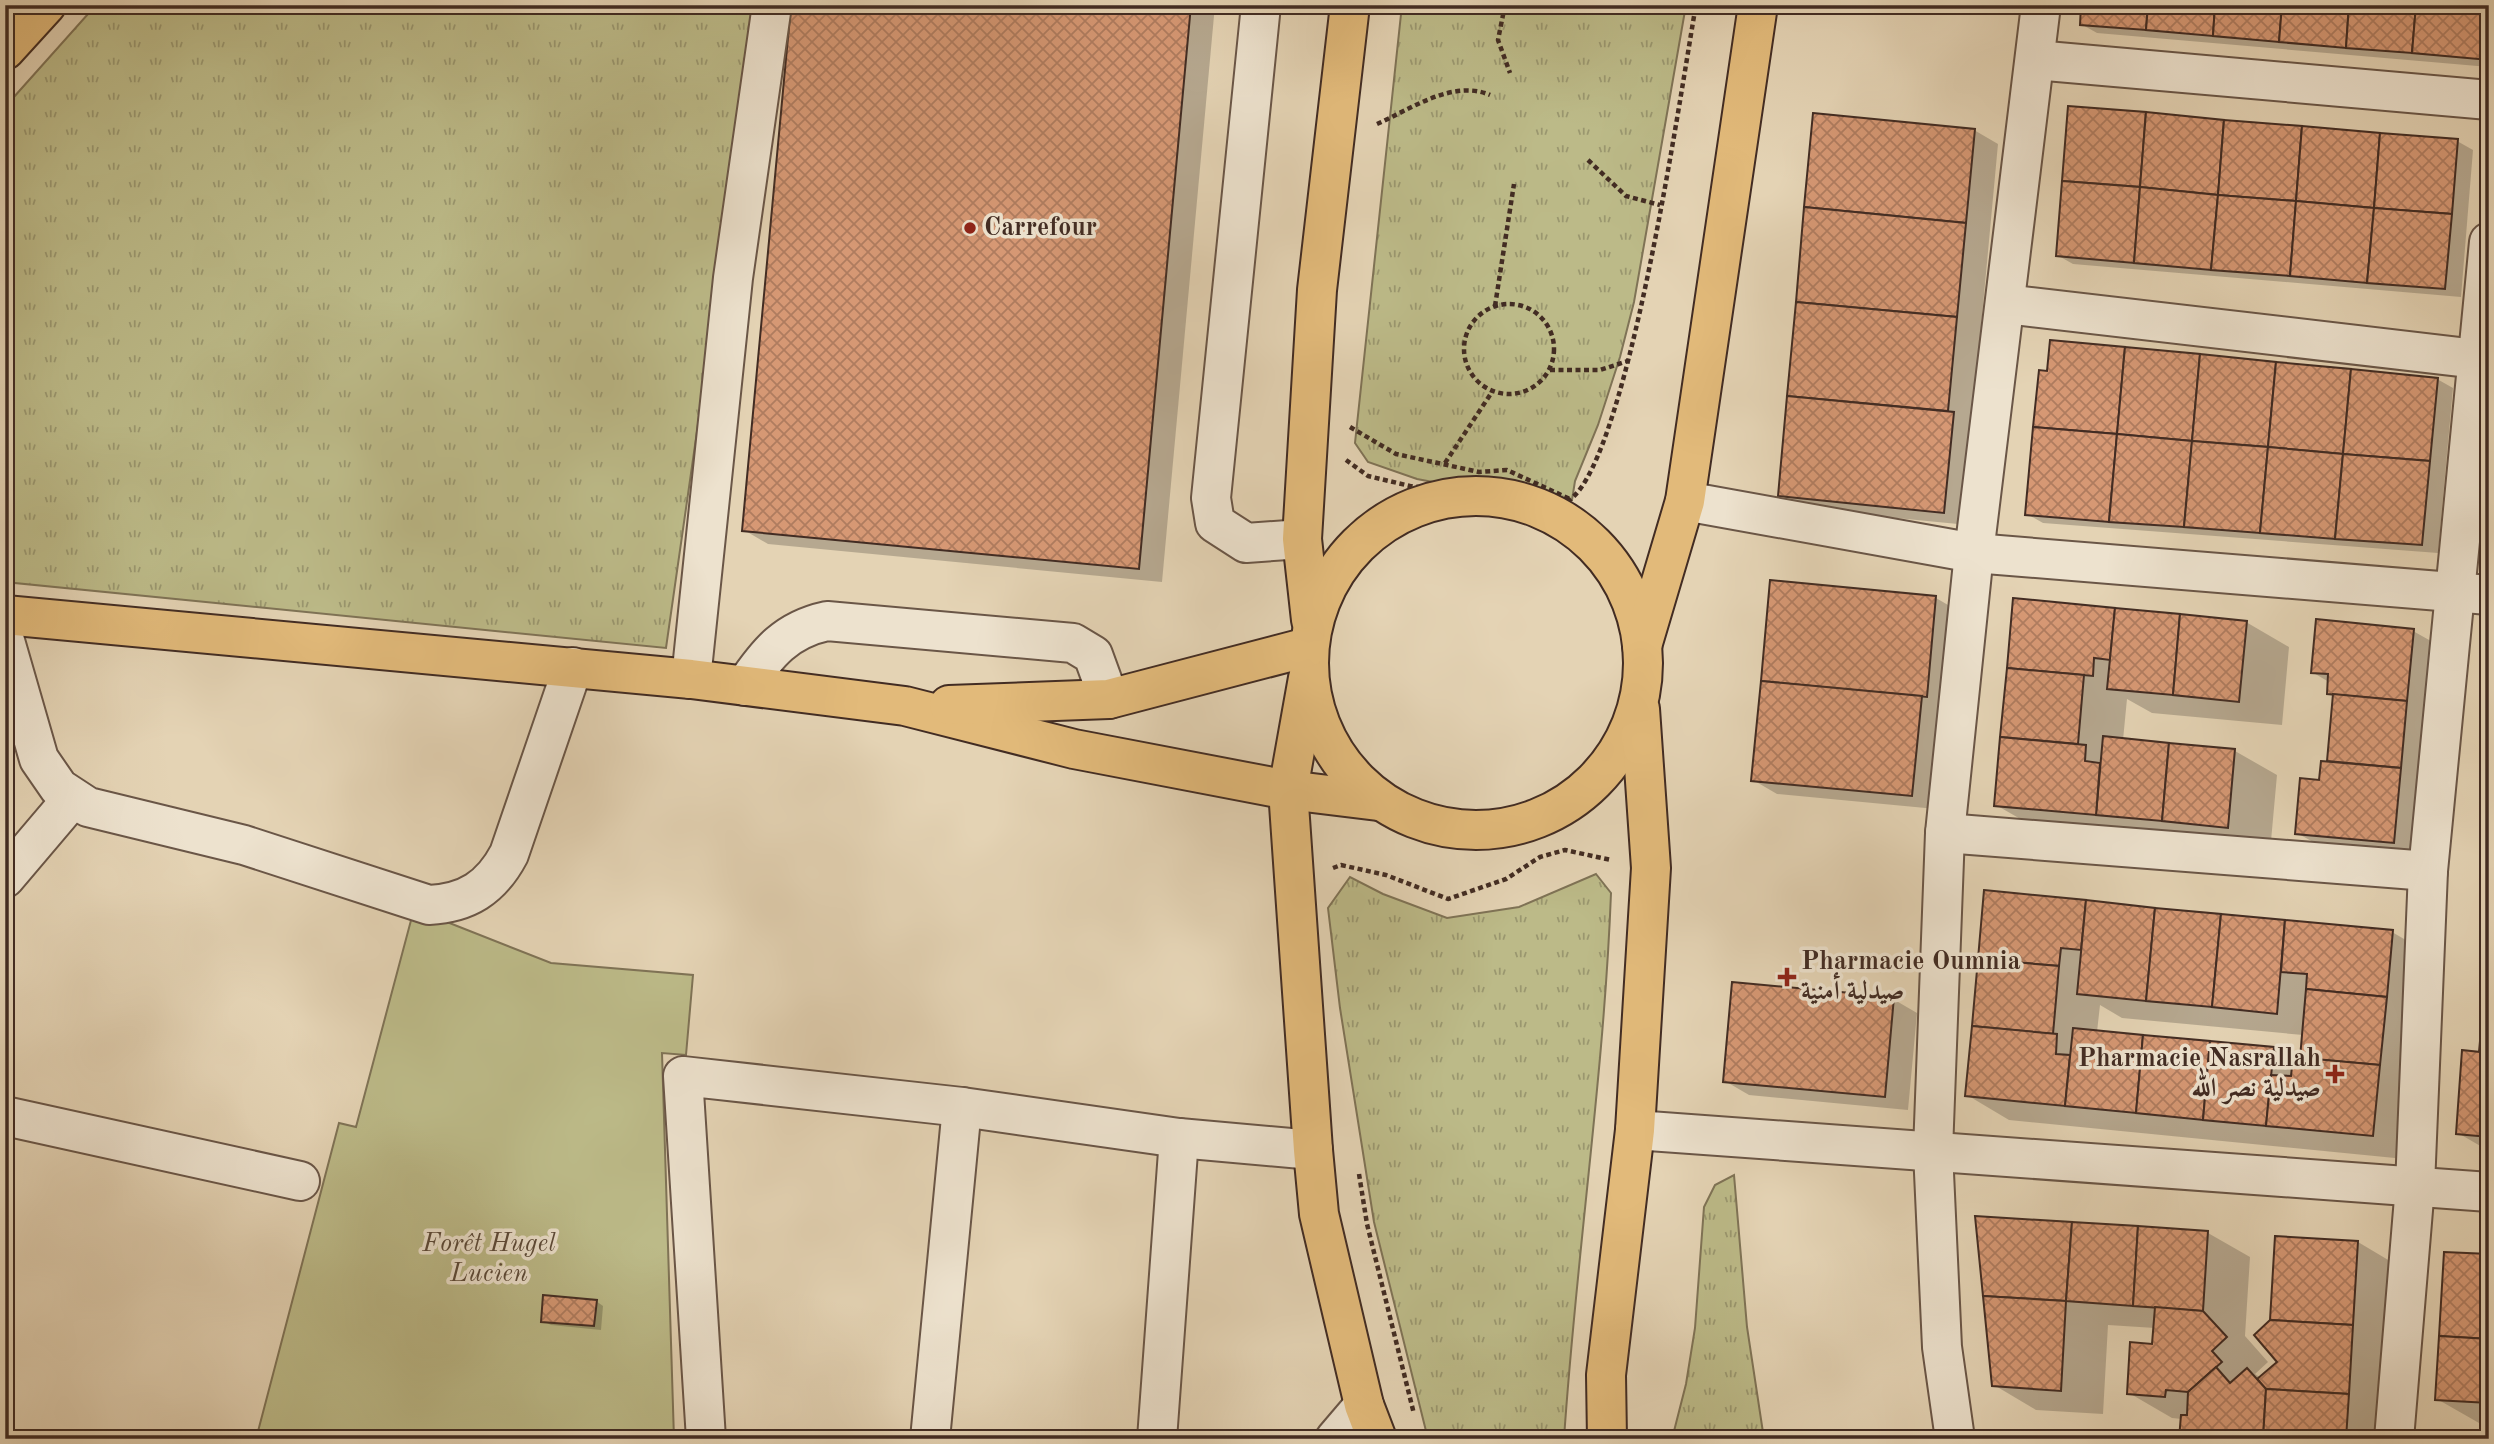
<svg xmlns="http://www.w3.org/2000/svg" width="2494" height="1444" viewBox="0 0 2494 1444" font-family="'Old Standard TT',Amiri,serif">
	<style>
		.grass { fill: url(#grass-tufts); stroke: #7f7356; stroke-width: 2 }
		.park { fill: #bcba88; stroke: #7f7356; stroke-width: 2 }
		.shadow { fill: #0003; fill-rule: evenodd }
		.building { fill: url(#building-cross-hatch); stroke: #422c23; stroke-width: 2 }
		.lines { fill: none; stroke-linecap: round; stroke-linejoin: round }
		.minor-casing { stroke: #6a5647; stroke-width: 42 }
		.major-casing { stroke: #422c23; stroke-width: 42 }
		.path { stroke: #422c23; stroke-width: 4.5; stroke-dasharray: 5 3.5; stroke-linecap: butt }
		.minor { stroke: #ede2ce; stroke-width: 38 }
		.major { stroke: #e2ba7a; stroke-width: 38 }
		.poi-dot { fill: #8f2418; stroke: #ede2ce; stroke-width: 2.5 }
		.labels { text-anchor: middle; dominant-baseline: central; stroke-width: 7; stroke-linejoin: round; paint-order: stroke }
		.poi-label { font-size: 26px; font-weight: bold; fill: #422c23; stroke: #ede2ce; text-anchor: start }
		.park-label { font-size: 26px; font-style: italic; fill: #5a4837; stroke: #ede2ce }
	</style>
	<defs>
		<pattern id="grass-tufts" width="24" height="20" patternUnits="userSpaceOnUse" patternTransform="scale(1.75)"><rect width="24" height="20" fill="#bcba88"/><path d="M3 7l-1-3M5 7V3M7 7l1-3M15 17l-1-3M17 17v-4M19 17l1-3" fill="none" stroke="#9a976f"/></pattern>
		<pattern id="building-cross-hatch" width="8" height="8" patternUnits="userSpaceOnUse" patternTransform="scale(1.75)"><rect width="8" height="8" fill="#d69874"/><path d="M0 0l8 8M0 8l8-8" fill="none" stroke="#af7c5f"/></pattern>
	</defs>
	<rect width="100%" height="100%" fill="#e4d3b4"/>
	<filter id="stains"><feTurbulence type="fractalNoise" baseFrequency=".00286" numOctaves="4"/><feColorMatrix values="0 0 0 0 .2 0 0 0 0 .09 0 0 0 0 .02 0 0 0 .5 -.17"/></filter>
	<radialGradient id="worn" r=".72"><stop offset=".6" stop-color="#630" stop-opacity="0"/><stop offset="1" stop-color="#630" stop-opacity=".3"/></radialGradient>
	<g class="grass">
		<polygon points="96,5 758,5 666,648 5,582 5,107"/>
		<polygon points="1402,5 1686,5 1634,302 1620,357 1598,425 1575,481 1572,500 1519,487 1481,483 1454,486 1417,479 1368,462 1355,443"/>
		<path d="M1596 874 1611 893C1604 1076 1576 1257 1564 1439H1428L1374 1222 1340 1008 1328 908 1350 877 1383 894 1447 918 1519 907Z"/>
		<polygon points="1734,1175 1747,1327 1764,1439 1672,1439 1686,1384 1695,1328 1704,1207 1715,1185"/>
	</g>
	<polygon class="park" points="414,909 551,963 693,975 686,1055 662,1053 674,1439 256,1439 339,1123 356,1127"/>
	<g class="shadow">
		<polygon points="792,5 1215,5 1162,582 768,544 744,530"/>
		<polygon points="2459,5 2489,5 2489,67 2097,33 2081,24"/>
		<polygon points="1815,115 1974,130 1998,144 1972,424 1968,525 1804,509 1780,495"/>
		<polygon points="2457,141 2473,150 2461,297 2073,264 2057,255"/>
		<polygon points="2437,379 2453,388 2438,553 2043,523 2027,514"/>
		<polygon points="1771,582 1936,598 1960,612 1936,809 1777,794 1753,780"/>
		<polygon points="2015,600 2246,622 2289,647 2282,725 2152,713 2127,699 2123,740 2235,751 2277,775 2270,852 2038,829 1996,805"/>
		<polygon points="2413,631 2456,655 2437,867 2340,857 2297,833 2328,763 2335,697 2328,693 2329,682 2312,672"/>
		<path d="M1986 892 2392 932 2435 957 2415 1160 2009 1120 1967 1095ZM2100 1005 2122 1018 2303 1035 2301 1060 2294 1061 2273 1049 2097 1032Z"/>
		<polygon points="2489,959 2489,1151 2458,1133 2480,1054"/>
		<polygon points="1893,999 1917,1013 1908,1110 1749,1095 1725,1081"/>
		<polygon points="1977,1217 2208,1233 2250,1257 2245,1336 2268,1362 2255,1374 2261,1378 2279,1362 2358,1242 2400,1267 2390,1439 2181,1439 2182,1419 2172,1418 2129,1393 2154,1346 2155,1328 2108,1325 2103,1414 2036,1410 1994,1385"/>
		<polygon points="2489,1256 2489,1424 2479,1423 2437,1399"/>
		<polygon points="596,1301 603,1306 601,1330 551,1325 543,1321"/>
	</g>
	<g class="building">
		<polygon points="791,5 1191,5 1139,569 742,531"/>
		<polygon points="2081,5 2148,5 2146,30 2080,25"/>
		<polygon points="2148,5 2215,5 2213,36 2146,30"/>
		<polygon points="2215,5 2282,5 2279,42 2213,36"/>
		<polygon points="2282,5 2349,5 2346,48 2279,42"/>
		<polygon points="2349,5 2416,5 2412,53 2346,48"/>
		<polygon points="2416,5 2488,5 2489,60 2412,53"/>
		<polygon points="2068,106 2146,112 2140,187 2062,181"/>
		<polygon points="2146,112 2224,120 2218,195 2140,187"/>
		<polygon points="1813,113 1975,129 1966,223 1804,207"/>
		<polygon points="2224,120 2302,126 2296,201 2218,195"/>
		<polygon points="2302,126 2380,133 2374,208 2296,201"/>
		<polygon points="2380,133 2458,139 2452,214 2374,208"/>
		<polygon points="2062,181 2140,187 2134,263 2056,256"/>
		<polygon points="2140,187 2218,195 2211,270 2134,263"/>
		<polygon points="2218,195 2296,201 2290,276 2211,270"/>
		<polygon points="2296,201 2374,208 2367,283 2290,276"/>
		<polygon points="1804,207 1966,223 1957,317 1796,302"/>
		<polygon points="2374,208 2452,214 2445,289 2367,283"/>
		<polygon points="1796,302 1957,317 1948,411 1787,396"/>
		<polygon points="2050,340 2125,347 2117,434 2033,427 2039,370 2047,371"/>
		<polygon points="2125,347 2200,354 2192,441 2117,434"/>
		<polygon points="2200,354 2276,362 2268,447 2192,441"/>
		<polygon points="2276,362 2351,369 2343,454 2268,447"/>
		<polygon points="2351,369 2438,378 2430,461 2343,454"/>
		<polygon points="1787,396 1954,412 1944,513 1778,496"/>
		<polygon points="2033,427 2117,434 2109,522 2025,515"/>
		<polygon points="2117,434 2192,441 2184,527 2109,522"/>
		<polygon points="2192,441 2268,447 2260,533 2184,527"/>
		<polygon points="2268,447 2343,454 2335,539 2260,533"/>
		<polygon points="2343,454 2430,461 2422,545 2335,539"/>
		<polygon points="1770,580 1936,596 1927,697 1761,681"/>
		<polygon points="2013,598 2115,608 2110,660 2094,658 2093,676 2007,668"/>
		<polygon points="2115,608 2180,614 2173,695 2107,689"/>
		<polygon points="2180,614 2247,621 2239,702 2173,695"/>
		<polygon points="2316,619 2414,629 2407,701 2327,694 2328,674 2311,673"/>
		<polygon points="2007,668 2084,675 2078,744 2000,737"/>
		<polygon points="1761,681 1922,696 1912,796 1751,781"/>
		<polygon points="2333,694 2407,701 2401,768 2327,761"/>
		<polygon points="2103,736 2169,743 2162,821 2096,815"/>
		<polygon points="2000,737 2086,745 2085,761 2100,763 2096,815 1994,806"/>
		<polygon points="2169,743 2235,749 2228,828 2162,821"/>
		<polygon points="2321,761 2401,768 2394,843 2295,834 2300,778 2319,780"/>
		<polygon points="1984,890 2086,900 2081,950 2061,948 2059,966 1978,959"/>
		<polygon points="2086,900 2155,908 2146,1001 2077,994"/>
		<polygon points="2155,908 2221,914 2212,1007 2146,1001"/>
		<polygon points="2221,914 2285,920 2277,1014 2212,1007"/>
		<polygon points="2285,920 2393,930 2387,997 2306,989 2307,974 2281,972"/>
		<polygon points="1978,959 2059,966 2053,1034 1972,1026"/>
		<polygon points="1732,982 1894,997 1885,1097 1723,1082"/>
		<polygon points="2485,986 2489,986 2489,1053 2479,1052"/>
		<polygon points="2306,989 2387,997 2380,1065 2300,1058"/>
		<polygon points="1972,1026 2057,1034 2056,1054 2070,1055 2065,1106 1965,1096"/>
		<polygon points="2073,1028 2143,1035 2136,1113 2065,1106"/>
		<polygon points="2143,1035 2210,1041 2203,1120 2136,1113"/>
		<polygon points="2210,1041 2274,1047 2266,1126 2203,1120"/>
		<polygon points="2462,1050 2489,1053 2489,1137 2456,1134"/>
		<polygon points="2293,1057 2380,1065 2373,1136 2266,1126 2271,1075 2291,1076"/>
		<polygon points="1975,1216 2072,1222 2066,1301 1983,1296"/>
		<polygon points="2072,1222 2138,1226 2133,1306 2066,1301"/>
		<polygon points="2138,1226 2208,1231 2203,1311 2133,1306"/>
		<polygon points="2275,1236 2358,1241 2353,1325 2270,1320"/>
		<polygon points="2444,1252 2489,1254 2489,1339 2439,1336"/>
		<polygon points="543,1295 597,1300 594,1326 541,1322"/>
		<polygon points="1983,1296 2066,1301 2061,1391 1992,1386"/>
		<polygon points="2155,1307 2203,1311 2227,1337 2212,1351 2222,1362 2188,1392 2166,1390 2165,1397 2127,1394 2130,1342 2152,1344"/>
		<polygon points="2270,1320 2353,1325 2349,1394 2266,1389 2257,1379 2277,1362 2254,1335"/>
		<polygon points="2439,1336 2489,1339 2489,1403 2435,1400"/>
		<polygon points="2216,1367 2230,1383 2247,1368 2266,1389 2263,1439 2179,1439 2181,1415 2187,1415 2188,1392"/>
		<polygon points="2266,1389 2349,1394 2346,1439 2263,1439"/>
	</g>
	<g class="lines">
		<g class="minor-casing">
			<g id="minor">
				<polyline points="1261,5 1211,498 1215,523 1246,543 1302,539"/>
				<polyline points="2035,60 2489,100"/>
				<polyline points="2005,304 2477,359"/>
				<polyline points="1685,501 1974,553 2489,595"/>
				<path d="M5 641 39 759 59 788 88 807 244 845 429 905C467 903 491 888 509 854L573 667"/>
				<polyline points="691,679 733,278 772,5"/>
				<path d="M745 686C768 652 786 630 827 621L1073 643 1093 655 1109 699"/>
				<polyline points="1945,833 2428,871"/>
				<polyline points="5,878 72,799"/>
				<polyline points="5,1116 300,1181"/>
				<polyline points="1635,1130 2489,1192"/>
				<polyline points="706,1439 683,1076 962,1107 1179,1138 1313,1150"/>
				<polyline points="930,1439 962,1107"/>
				<polyline points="1157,1439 1179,1138"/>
				<polyline points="1335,1439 1364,1405"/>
				<polyline points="1955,1439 1942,1347 1933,1151 1945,833 1974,553 2041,5"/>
				<polyline points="2394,1439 2415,1186 2428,871 2489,242"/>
			</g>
		</g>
		<g class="major-casing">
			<g id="major">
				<polyline points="5,50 46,5"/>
				<circle cx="1476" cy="663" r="167"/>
				<polyline points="5,615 691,679 905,706 1074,749 1288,790 1378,801"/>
				<polyline points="1311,620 1302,539 1317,290 1350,5"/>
				<polyline points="1642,646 1685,501 1758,5"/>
				<polyline points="1308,678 1288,790 1313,1150 1319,1214 1364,1405 1377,1439"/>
				<polyline points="949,705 1109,699 1308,647"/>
				<polyline points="1607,1439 1606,1375 1635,1130 1651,868 1640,709"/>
			</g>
		</g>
		<g class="path">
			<polyline points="1505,5 1498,40 1510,73"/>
			<path d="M1377 124C1411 109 1453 79 1490 95"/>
			<polyline points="1588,160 1626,196 1660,205"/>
			<circle cx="1509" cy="349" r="45"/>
			<polyline points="1495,306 1514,184"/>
			<polyline points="1550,370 1600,370 1628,361"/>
			<polyline points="1350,427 1396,454 1479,472 1507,470 1572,500"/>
			<path d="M1346 460 1368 476 1410 486 1455 491 1492 489 1564 503C1626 481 1682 81 1696 5"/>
			<polyline points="1445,463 1492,392"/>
			<polyline points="1333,868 1341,865 1386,875 1448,899 1506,879 1540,857 1565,850 1611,860"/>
			<polyline points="1359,1174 1367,1224 1414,1414"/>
		</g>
		<use href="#minor" class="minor"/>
		<use href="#major" class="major"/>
	</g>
	<g class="poi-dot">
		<circle cx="970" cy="228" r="7"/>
		<path d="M1783.5 966.5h7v7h7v7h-7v7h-7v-7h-7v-7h7z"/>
		<path d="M2331.5 1063.5h7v7h7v7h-7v7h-7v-7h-7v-7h7z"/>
	</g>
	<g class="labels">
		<g class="poi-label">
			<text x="984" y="228">Carrefour</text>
			<text x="1801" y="962">Pharmacie Oumnia<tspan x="1801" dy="30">صيدلية أمنية</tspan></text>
			<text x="2321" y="1059" text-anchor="end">Pharmacie Nasrallah<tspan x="2321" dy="30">صيدلية نصر الله</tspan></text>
		</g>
		<g class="park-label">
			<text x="489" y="1244">Forêt Hugel<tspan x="489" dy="30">Lucien</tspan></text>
		</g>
	</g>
	<rect width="2494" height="1444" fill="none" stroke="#e4d3b4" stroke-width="28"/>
	<rect x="7" y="7" width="2480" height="1430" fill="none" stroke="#422c23" stroke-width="3.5"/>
	<rect x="14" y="14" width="2466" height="1416" fill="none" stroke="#422c23" stroke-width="2"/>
	<rect width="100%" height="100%" filter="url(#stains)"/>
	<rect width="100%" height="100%" fill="url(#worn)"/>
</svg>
